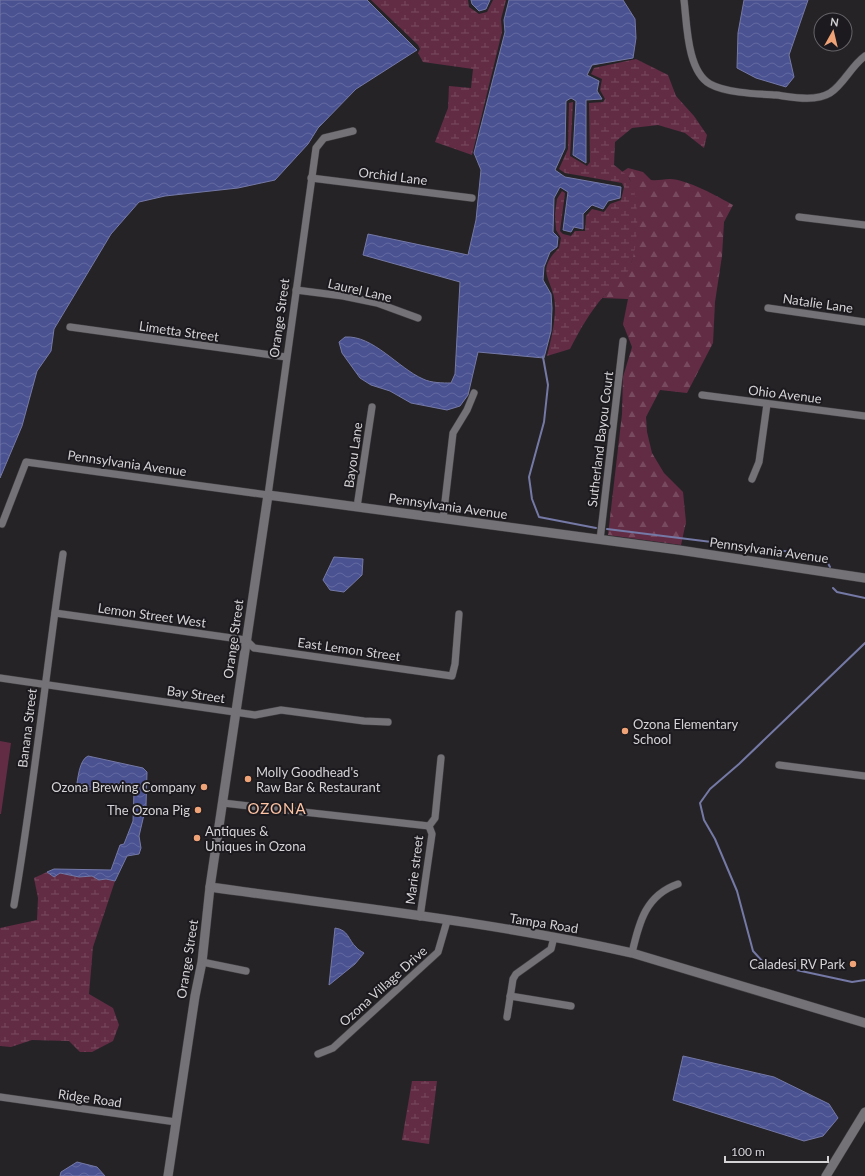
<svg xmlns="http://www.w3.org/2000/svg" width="865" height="1176" viewBox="0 0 865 1176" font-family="Lato,sans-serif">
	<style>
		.forest { fill: url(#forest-firs) }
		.wetland { fill: url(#wetland-marsh) }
		.park { fill: #622c45 }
		.water { fill: url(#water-waves); stroke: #7479a6 }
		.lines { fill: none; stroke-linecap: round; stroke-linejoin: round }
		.stream { stroke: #7479a6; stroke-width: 2 }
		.street-casing { stroke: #424043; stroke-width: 8 }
		.secondary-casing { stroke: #424043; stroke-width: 10 }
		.street { stroke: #757277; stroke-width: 7 }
		.secondary { stroke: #757277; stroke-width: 9 }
		.poi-dot { fill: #efa377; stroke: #1c1a1e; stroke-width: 1.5 }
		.labels { text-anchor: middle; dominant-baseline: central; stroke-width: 4; stroke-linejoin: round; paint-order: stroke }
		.street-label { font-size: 13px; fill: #d5d3d6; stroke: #1c1a1e }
		.poi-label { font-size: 13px; fill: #d5d3d6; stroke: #1c1a1e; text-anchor: start }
		.quarter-label { font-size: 15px; letter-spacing: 1px; fill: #fec3a3; stroke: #1c1a1e }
	</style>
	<defs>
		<pattern id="forest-firs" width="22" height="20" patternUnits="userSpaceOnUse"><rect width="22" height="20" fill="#622c45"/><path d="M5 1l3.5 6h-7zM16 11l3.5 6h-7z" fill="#784a5f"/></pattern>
		<pattern id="wetland-marsh" width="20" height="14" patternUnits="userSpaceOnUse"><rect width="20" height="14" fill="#622c45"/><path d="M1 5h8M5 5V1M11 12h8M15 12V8" fill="none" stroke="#784a5f"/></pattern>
		<pattern id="water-waves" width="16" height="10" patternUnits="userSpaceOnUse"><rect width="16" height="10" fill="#4a5292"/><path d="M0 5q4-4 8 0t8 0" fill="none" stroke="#636aa1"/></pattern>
	</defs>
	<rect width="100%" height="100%" fill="#262327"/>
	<path class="forest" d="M628 168 643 172 651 180C658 181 663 179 670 179 686 179 719 197 733 205L724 222 722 256 715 302 713 343 687 393 660 390 646 417 647 432 652 453 664 473 683 492 686 522 681 545 608 535 622 414 623 377 632 347 623 324 628 299 602 298 626 274 632 261 637 224 630 179 622 172Z"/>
	<g class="wetland">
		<polygon points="371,0 468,0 469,7 479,14 487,12 493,0 506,0 501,19 502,32 472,155 435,142 448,108 449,86 471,88 473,69 423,62 418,53 420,49 418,45"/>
		<path d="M636 59 668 75 676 96 694 116 707 135 704 148 685 133 658 125 632 128 615 142 614 165C619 169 628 175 630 180 641 201 639 253 627 273 621 282 611 289 603 297 590 312 579 331 570 349L547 356C551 340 555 324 555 307 555 280 533 273 559 248L561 238 556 230 555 214 557 199 562 191 565 193 560 231 563 234 571 236 575 231H585L586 216 592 209 604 212 610 204 621 200 624 187 622 183 565 173 559 169 568 149 569 103 573 102 570 156 587 166 590 162 589 103 603 102 605 99 600 90 602 79 591 74 594 68Z"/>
		<polygon points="47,872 54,877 60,873 79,877 92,876 99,880 106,879 115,881 93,947 89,994 113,1008 119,1025 113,1041 92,1052 80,1052 69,1041 32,1040 11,1047 0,1046 0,928 37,920 38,898 34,878"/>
		<polygon points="412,1081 437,1081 429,1144 402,1140"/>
	</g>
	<polygon class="park" points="0,741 11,743 1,814 0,814"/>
	<g class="water">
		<polygon points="0,0 367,0 417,50 356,89 318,128 308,144 275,180 238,188 165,196 139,202 111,234 54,329 51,351 37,371 22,426 0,478"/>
		<polygon points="471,0 490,0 486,9 479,11 472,4"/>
		<path d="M509 0H623L635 19 636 38 633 58 592 65 587 75 599 81 597 91 602 99 586 100V163L573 155 576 101 571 98 566 101 565 148 555 170 565 177 621 187 620 198 608 201 603 209 592 205 583 214V229L574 227 571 232 563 230 568 192 560 187 554 198 553 232 558 237 557 247 550 252 544 267 543 280 551 294 552 308 551 331 544 358 478 352 468 395 460 406 447 410 411 403 390 391 371 385 360 378 342 353 339 342 345 337C373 335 398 368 423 379 431 383 443 383 451 383L455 374 460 282 363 255 368 234 468 255 476 220 481 170 474 153 505 32 504 20Z"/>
		<polygon points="744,0 808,0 789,55 794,77 786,87 756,78 737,68 738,33"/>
		<polygon points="334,557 363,559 362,575 344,592 330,590 323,580"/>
		<path d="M88 756 143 768 147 772 146 806 139 836 141 848 139 854 127 856 115 881 106 879 99 880 92 876 79 877 60 873 54 877 47 872 54 869 111 870 120 845 124 844 133 821 134 791 109 784 97 785 93 789 81 792 76 789C78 779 79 760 88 756Z"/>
		<path d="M335 928C349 930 348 940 356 947 358 950 361 951 364 953L355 964 329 985Z"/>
		<polygon points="683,1056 774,1077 829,1104 838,1118 823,1136 804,1141 673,1100"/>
		<polygon points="77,1162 97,1167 105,1176 60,1176 61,1172"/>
	</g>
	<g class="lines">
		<g class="stream">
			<polyline points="543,357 548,385 544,422 529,477 532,499 539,517 596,528"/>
			<polyline points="607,529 824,556 830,567"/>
			<polyline points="833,588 837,592 865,598"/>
			<polyline points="865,643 739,764 710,789 700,803 704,820 715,839 737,891 753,951 764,963 852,982 865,980"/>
		</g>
		<g class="street-casing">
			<g id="street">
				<path d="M684 0C687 24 687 71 710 84 726 93 758 94 776 95 792 97 815 102 830 93 844 84 851 66 865 56"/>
				<polyline points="311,178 472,198"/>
				<polyline points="799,217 865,225"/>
				<polyline points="296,290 343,296 377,303 418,318"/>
				<polyline points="768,308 865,322"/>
				<polyline points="70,327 286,357"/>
				<polyline points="702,395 865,416"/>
				<polyline points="752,479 759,462 767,404"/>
				<polyline points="357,507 372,407"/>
				<polyline points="443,519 453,433 467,410 474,393"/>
				<polyline points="2,524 26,462 268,495 316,148 324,138 353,131"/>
				<polyline points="600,540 623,341"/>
				<polyline points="55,613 246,640 254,648 452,676 455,664 459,614"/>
				<polyline points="0,678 255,715 281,710 364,721 388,722"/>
				<polyline points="779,765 865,776"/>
				<polyline points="223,803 429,826"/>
				<polyline points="429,826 435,818 441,758"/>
				<path d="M14 905C34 788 46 671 63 554"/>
				<polyline points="420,917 432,834 429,826"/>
				<path d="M632 953C639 922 646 895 678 884"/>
				<polyline points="202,962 246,971"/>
				<polyline points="510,996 571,1006"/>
				<polyline points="507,1017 513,979 516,974 551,949 554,937"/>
				<polyline points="318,1054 333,1048 438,952 447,921"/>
				<polyline points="0,1097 176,1122"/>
			</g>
		</g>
		<g class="secondary-casing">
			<g id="secondary">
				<path d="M210 887C351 907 493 922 632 953L865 1023"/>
				<polyline points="168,1176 195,996 202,962 210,887 268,495 679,550 865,578"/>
				<polyline points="826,1176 865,1112"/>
			</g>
		</g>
		<use href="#street" class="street"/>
		<use href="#secondary" class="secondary"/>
	</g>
	<g class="poi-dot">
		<circle cx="625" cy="731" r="4"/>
		<circle cx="248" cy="779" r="4"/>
		<circle cx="204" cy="787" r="4"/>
		<circle cx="198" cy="810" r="4"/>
		<circle cx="197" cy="838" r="4"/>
		<circle cx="853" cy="964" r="4"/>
	</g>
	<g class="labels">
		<g class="street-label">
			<text transform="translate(393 176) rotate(7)">Orchid Lane</text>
			<text transform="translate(360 290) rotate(13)">Laurel Lane</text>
			<text transform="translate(818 303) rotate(8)">Natalie Lane</text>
			<text transform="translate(279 318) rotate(-82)">Orange Street</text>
			<text transform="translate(179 331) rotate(8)">Limetta Street</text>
			<text transform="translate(785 394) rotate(7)">Ohio Avenue</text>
			<text transform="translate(600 439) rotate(-83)">Sutherland Bayou Court</text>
			<text transform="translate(353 455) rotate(-82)">Bayou Lane</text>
			<text transform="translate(127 463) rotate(8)">Pennsylvania Avenue</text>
			<text transform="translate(448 506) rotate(8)">Pennsylvania Avenue</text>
			<text transform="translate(769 550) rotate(8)">Pennsylvania Avenue</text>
			<text transform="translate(152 615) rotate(8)">Lemon Street West</text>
			<text transform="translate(233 639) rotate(-82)">Orange Street</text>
			<text transform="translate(349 649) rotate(8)">East Lemon Street</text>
			<text transform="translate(196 694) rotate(8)">Bay Street</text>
			<text transform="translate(27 728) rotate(-83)">Banana Street</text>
			<text transform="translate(414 870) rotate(-83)">Marie street</text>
			<text transform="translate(544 923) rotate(9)">Tampa Road</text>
			<text transform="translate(187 959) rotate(-81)">Orange Street</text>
			<text transform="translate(383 986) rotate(-42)">Ozona Village Drive</text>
			<text transform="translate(90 1098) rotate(8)">Ridge Road</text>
		</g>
		<g class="poi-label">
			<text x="633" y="724">Ozona Elementary<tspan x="633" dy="15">School</tspan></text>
			<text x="256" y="772">Molly Goodhead's<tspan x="256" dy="15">Raw Bar &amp; Restaurant</tspan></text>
			<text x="196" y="787" text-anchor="end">Ozona Brewing Company</text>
			<text x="190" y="810" text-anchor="end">The Ozona Pig</text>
			<text x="205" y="831">Antiques &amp;<tspan x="205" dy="15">Uniques in Ozona</tspan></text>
			<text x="845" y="964" text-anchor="end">Caladesi RV Park</text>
		</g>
		<g class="quarter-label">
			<text x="277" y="808">OZONA</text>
		</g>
	</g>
	<g transform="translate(833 32) rotate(8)"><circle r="19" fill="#1c1a1e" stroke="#666468"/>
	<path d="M0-3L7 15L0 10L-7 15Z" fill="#efa377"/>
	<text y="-6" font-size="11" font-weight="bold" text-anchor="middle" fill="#d5d3d6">N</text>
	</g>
	<path d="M725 1156v6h103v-6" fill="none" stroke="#d5d3d6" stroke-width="2"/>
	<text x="731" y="1156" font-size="12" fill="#d5d3d6" stroke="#1c1a1e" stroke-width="3" paint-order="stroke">100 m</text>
</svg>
